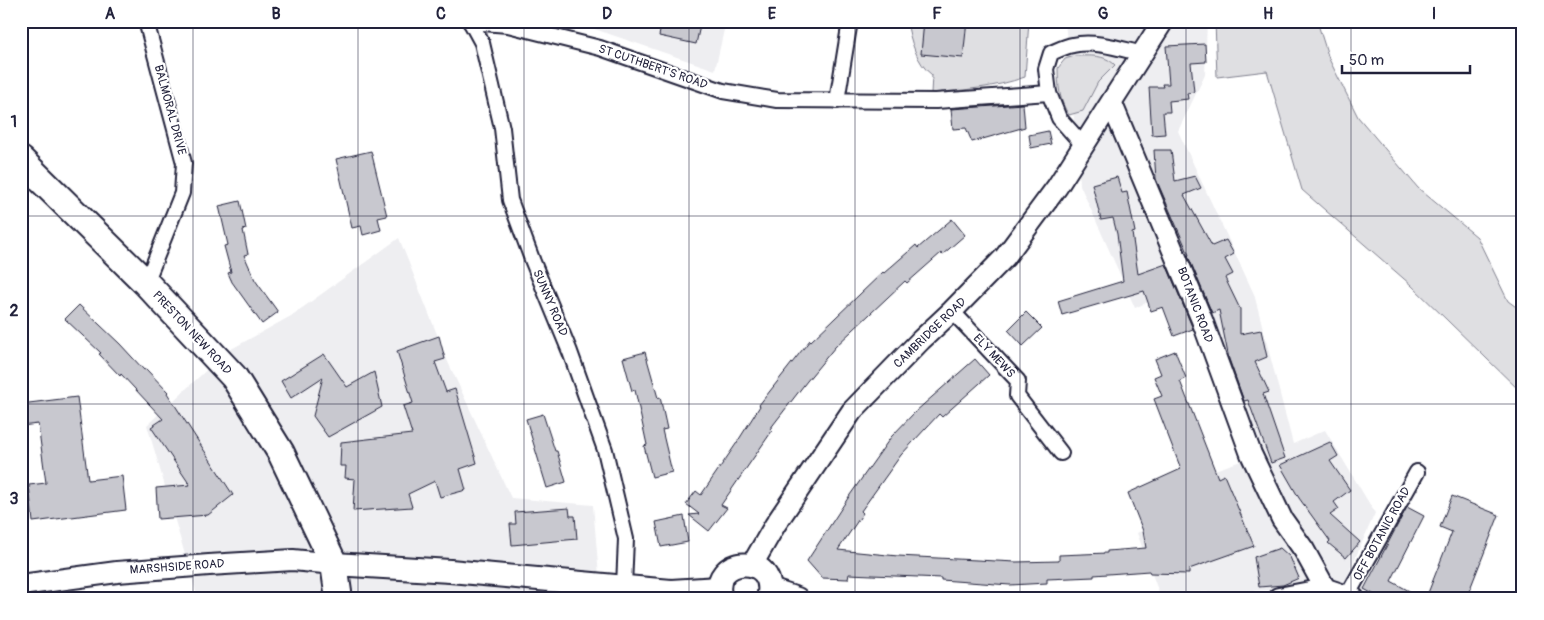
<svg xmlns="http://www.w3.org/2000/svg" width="1544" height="620" viewBox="0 0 1544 620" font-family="Pangolin,sans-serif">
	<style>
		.built { fill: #eeeef1 }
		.green { fill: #dfdfe2; stroke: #80808e }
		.building { fill: #c8c8cf; stroke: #22223b }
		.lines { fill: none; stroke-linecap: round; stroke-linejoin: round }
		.street-casing { stroke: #22223b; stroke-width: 18 }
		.secondary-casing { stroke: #22223b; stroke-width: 24 }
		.primary-casing { stroke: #22223b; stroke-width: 26 }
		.highway-casing { stroke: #22223b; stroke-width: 30 }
		.street { stroke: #fff; stroke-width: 14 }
		.secondary { stroke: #fff; stroke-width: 20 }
		.primary { stroke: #fff; stroke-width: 22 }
		.highway { stroke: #fff; stroke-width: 26 }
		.grid { fill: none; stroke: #22223b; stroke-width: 1; stroke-opacity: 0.55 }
		.labels { text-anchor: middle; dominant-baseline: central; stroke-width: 4.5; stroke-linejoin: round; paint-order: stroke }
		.street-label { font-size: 12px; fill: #22223b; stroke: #fff }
		.neatline { fill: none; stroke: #22223b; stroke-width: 2 }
		.grid-label { font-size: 16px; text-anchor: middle; font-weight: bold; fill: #22223b }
	</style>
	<rect width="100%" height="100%" fill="#fff"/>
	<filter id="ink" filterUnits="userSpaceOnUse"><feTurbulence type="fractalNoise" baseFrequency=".02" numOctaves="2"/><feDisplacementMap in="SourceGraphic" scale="10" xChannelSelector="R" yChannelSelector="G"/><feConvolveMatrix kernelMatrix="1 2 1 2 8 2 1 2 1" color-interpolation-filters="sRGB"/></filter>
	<g filter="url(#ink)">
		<g class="built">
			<polygon points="571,21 726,21 715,70"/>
			<polygon points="1065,21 1207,21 1205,75 1178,131 1254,294 1293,444 1325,430 1375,513 1347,577 1384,599 1288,599 1284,590 1159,593 1137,533 1192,506 1183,481 1241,461 1224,405 1182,286 1135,308 1080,185"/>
			<polygon points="399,238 448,362 511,498 593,505 601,599 198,599 147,425 226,352 291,316"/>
		</g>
		<g class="green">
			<path d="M907 21H1029L1025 77C994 88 964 90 931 93L932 75C917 64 910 40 907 21Z"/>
			<polygon points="1215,21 1317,21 1329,59 1358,117 1418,188 1477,237 1508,301 1523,312 1523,394 1411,285 1302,190 1267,71 1217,77"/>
			<path d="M1075 56C1090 56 1104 54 1115 65L1098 82 1083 111 1069 115C1059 101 1058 84 1058 68L1065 59Z"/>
		</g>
		<g class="building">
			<polygon points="662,21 701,21 696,44 659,36"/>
			<polygon points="924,21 967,21 963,58 921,54"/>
			<polygon points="1205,44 1206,62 1191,63 1194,92 1187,93 1188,99 1169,101 1170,112 1163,112 1165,134 1152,135 1149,87 1163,87 1162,84 1169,84 1166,46"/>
			<polygon points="1023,104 1025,127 972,142 966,128 953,129 951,109"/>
			<polygon points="1048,131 1051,144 1031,148 1029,135"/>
			<polygon points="1154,150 1171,150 1175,181 1195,176 1201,188 1184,195 1212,246 1226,240 1234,254 1225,259 1233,274 1225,278 1240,309 1240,334 1261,330 1267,357 1255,362 1269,392 1263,394 1285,458 1271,463 1248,400 1244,401 1229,359 1219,310 1212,313 1188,256 1189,255 1156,179"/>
			<polygon points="371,151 387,216 378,218 381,230 363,235 361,226 352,228 336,159"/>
			<polygon points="1117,177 1122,193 1127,192 1135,232 1132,233 1138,274 1166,264 1193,329 1174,336 1163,307 1151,311 1144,291 1062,315 1058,301 1123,281 1117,234 1113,218 1101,220 1092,184"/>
			<polygon points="240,201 246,229 243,230 248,254 244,255 255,280 278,312 262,324 232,282 228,273 231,272 224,246 228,245 219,206"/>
			<polygon points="952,219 965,235 942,255 941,253 907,283 905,281 835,347 807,381 770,429 772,431 721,505 727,508 709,531 689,515 699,514 686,504 696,491 701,495 736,444 760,406 759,405 810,340 811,341 883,272 884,273 916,245 918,248"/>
			<polygon points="79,305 120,344 144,370 146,369 168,392 167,393 233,495 208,515 158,519 156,488 190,485 151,427 163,419 121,374 120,376 99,354 101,353 65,319"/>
			<polygon points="1026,312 1042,328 1023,346 1008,330"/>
			<polygon points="439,336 445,359 435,362 446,392 455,389 477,463 460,469 466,490 440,497 435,481 408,494 412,507 353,511 355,479 345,478 346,466 340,466 341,442 412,434 403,406 413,403 397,351"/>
			<polygon points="1175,351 1186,378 1180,381 1218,478 1224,475 1254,546 1189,569 1189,574 1150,573 1149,571 1094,575 1094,577 1047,579 1047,583 1010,585 941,580 941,578 849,574 848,579 822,578 807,561 850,495 891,437 915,412 975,359 989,375 942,417 939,414 901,455 861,511 863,513 838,550 898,556 1016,562 1059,561 1059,555 1107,553 1107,551 1146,548 1143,531 1128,493 1181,469 1154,399 1162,396 1154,377 1161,374 1155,359"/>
			<polygon points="645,352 658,398 660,397 667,429 662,430 672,472 652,477 644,446 647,445 635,390 632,391 623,358"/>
			<polygon points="324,354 347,387 374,372 382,407 328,437 313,416 323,377 291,398 281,381"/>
			<polygon points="77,397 88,480 122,476 126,510 33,522 29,485 46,483 38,424 21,426 21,404"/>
			<polygon points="543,414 555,451 557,451 566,482 547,488 526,419"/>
			<polygon points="1330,442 1338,456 1330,461 1350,490 1334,502 1339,509 1330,515 1360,542 1346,558 1328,543 1330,541 1299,498 1280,465"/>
			<polygon points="1452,496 1499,515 1466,599 1444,599 1428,593 1452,532 1440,527"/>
			<polygon points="1407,507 1424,516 1391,581 1424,599 1382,599 1364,589"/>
			<polygon points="569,508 570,516 575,516 577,539 512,545 510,524 516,524 515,512"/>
			<polygon points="684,516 688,542 661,547 656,522"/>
			<polygon points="1280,548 1290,557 1299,578 1283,585 1259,587 1254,557"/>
		</g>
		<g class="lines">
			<g class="street-casing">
				<g id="street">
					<polyline points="470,21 482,43 502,128 510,200 533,262 570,352 605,450 626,539 624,586"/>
					<polyline points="470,22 508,25 600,48 723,91 777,100 936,101 1049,93"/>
					<polyline points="837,101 850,21"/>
					<path d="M1083 145 1059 118 1049 93 1046 69 1051 53C1058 50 1066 46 1073 45 1095 40 1121 49 1143 54"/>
					<polyline points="146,283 182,193 184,163 146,21"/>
					<polyline points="952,311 1018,381 1017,396 1061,453"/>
					<polyline points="1347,596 1417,472"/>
				</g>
			</g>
			<g class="secondary-casing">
				<g id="secondary">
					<polyline points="1112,104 1202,320 1251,454 1282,519 1304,550 1326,590"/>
					<polyline points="752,565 775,525 852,411 921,340 952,311 1005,257 1057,187 1163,21"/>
					<polyline points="21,585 117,572 209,565 293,560 334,564"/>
				</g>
			</g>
			<g class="primary-casing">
				<g id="primary">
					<polyline points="334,564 450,571 671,591 719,588"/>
					<polyline points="770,590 797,599"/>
					<path d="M721 599C707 555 780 551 768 599"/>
					<polyline points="1279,599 1326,590 1353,599"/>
				</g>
			</g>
			<g class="highway-casing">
				<polyline id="highway" points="21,160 146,283 234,377 281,453 334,564 339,599"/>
			</g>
			<use href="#street" class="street"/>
			<use href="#secondary" class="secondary"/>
			<use href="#primary" class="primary"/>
			<use href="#highway" class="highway"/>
		</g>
	</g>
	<path class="grid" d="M193 21V599M358 21V599M524 21V599M689 21V599M855 21V599M1020 21V599M1186 21V599M1351 21V599M21 216H1523M21 404H1523"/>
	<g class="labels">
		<g class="street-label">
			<text transform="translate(653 67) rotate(19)">ST CUTHBERT'S ROAD</text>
			<text transform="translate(170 110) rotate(75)">BALMORAL DRIVE</text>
			<text transform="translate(550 303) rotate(67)">SUNNY ROAD</text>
			<text transform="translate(1195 305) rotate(69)">BOTANIC ROAD</text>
			<text transform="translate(192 333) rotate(47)">PRESTON NEW ROAD</text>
			<text transform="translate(930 333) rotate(-44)">CAMBRIDGE ROAD</text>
			<text transform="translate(994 356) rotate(47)">ELY MEWS</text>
			<text transform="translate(1382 534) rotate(-61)">OFF BOTANIC ROAD</text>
			<text transform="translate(177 567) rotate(-4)">MARSHSIDE ROAD</text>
		</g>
	</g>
	<rect width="1544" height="620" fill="none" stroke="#fff" stroke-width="55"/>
	<path d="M1342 65v8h128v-8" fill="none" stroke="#22223b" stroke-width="2.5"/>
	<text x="1349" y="65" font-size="15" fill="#22223b" stroke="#ffffff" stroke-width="4" paint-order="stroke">50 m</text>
	<rect x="28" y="28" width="1488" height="564" class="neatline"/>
	<g class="grid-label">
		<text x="110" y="19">A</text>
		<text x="276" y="19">B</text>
		<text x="441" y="19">C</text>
		<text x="607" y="19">D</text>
		<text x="772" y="19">E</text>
		<text x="937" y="19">F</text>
		<text x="1103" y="19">G</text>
		<text x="1268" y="19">H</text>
		<text x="1434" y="19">I</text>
		<text x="14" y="127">1</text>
		<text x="14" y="316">2</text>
		<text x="14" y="504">3</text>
	</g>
</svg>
